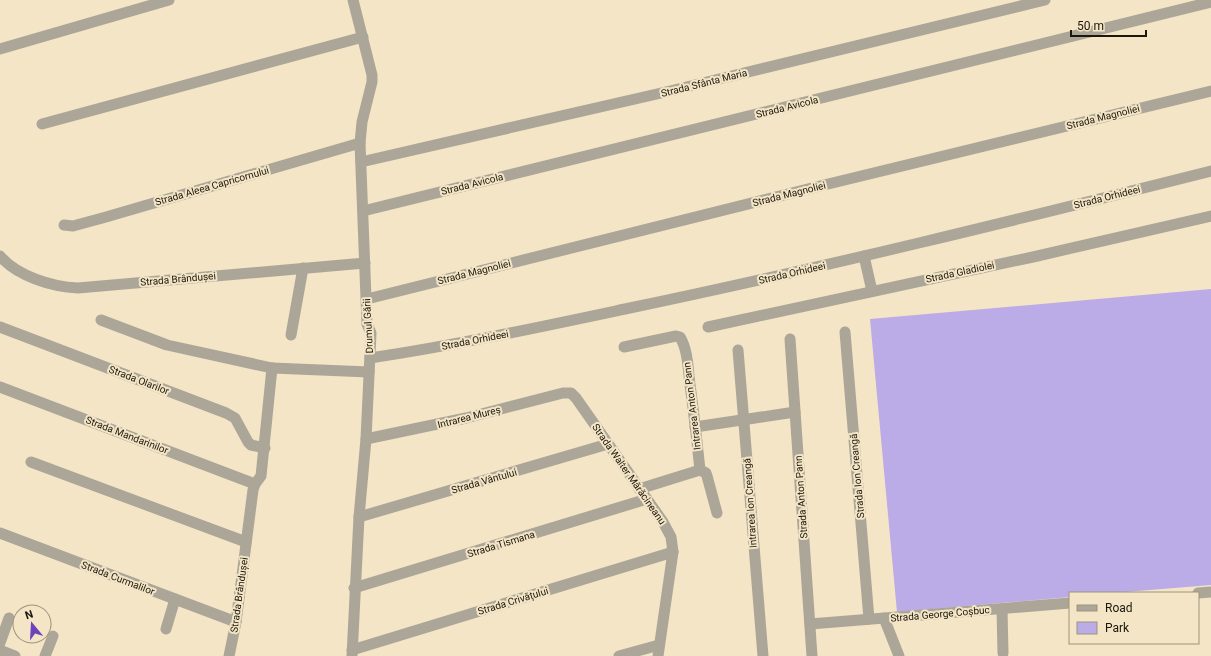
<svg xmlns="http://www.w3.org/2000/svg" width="1211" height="656" viewBox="0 0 1211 656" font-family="Roboto,sans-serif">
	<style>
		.green { fill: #bbabe7 }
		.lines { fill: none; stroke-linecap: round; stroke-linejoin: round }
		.minor { stroke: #aca699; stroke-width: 11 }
		.labels { text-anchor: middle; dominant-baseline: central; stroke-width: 4; stroke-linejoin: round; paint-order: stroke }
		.street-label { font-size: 10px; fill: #1c170c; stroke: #f3e5c6 }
	</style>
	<rect width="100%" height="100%" fill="#f3e5c6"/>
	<!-- green -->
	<polygon class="green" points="1211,289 1211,585 1113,593 1070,593 1070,597 897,612 870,319"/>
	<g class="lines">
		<!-- minor -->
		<g class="minor">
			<polyline points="0,49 169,0"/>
			<polyline points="42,124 363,37"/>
			<polyline points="361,162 670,91 1045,0"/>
			<polyline points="363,211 1211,2"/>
			<polyline points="64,225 73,226 106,217 360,143"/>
			<path d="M0 256C17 276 52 287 78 288L365 263"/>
			<polyline points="864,256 872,291"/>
			<polyline points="367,299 820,186 1211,91"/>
			<polyline points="101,320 167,345 272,368 369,372"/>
			<polyline points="0,327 226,413 235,418 248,442 251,445 265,448"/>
			<polyline points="708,327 1033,257 1211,216"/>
			<polyline points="845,332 869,619"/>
			<polyline points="291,335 303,268"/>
			<polyline points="790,339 812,656"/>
			<path d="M624 347 676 336 680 337C688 350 688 369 690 385 694 413 697 442 700 470L639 489"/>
			<polyline points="738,350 763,656"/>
			<path d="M370 358C456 345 540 327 625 309 822 268 1016 220 1211 171"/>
			<polyline points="0,387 255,484"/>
			<polyline points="695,427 795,412"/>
			<polyline points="366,439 466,418 563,393 571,393 576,398 663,522 671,537 673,552 658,656"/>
			<polyline points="31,462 246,542"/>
			<polyline points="700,470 706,473 707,476 717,513"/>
			<polyline points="359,517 608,444"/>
			<polyline points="0,533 236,622"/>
			<polyline points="354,588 647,499"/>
			<polyline points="1198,593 1211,592"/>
			<polyline points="1002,609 1003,653"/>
			<polyline points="884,618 899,656"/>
			<polyline points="810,624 1070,603"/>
			<polyline points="166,629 175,599"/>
			<polyline points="0,643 9,618"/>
			<polyline points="0,650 15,656"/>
			<polyline points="352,650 673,552"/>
			<polyline points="45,656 53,636"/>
			<polyline points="229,656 236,622 253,490 255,484 261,476 272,368"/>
			<polyline points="352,656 359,517 366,439 371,333 367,324 360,143 362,122 372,82 372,75 353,0"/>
			<polyline points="619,656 659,645"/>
		</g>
	</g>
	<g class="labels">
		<!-- street labels -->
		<g class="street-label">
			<text transform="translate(704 83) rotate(-14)">Strada Sfânta Maria</text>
			<text transform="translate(787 107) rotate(-14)">Strada Avicola</text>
			<text transform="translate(1103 117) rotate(-14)">Strada Magnoliei</text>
			<text transform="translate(472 184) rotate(-14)">Strada Avicola</text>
			<text transform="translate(212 186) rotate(-16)">Strada Aleea Capricornului</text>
			<text transform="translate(789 194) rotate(-14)">Strada Magnoliei</text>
			<text transform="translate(1107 197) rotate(-14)">Strada Orhideei</text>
			<text transform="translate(474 272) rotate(-14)">Strada Magnoliei</text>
			<text transform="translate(960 272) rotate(-12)">Strada Gladiolei</text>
			<text transform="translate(792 273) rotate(-13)">Strada Orhideei</text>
			<text transform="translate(178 279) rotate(-5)">Strada Brândușei</text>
			<text transform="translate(368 326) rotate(-93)">Drumul Gării</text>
			<text transform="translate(475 340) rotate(-11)">Strada Orhideei</text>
			<text transform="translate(139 380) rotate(21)">Strada Olarilor</text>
			<text transform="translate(692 406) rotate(-97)">Intrarea Anton Pann</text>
			<text transform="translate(469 417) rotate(-14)">Intrarea Mureș</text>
			<text transform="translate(127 435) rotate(21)">Strada Mandarinilor</text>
			<text transform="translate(629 474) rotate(55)">Strada Walter Mărăcineanu</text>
			<text transform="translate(857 476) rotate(-95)">Strada Ion Creangă</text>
			<text transform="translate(484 481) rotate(-16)">Strada Vântului</text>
			<text transform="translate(801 497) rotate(-94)">Strada Anton Pann</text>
			<text transform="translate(750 503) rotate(-94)">Intrarea Ion Creangă</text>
			<text transform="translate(501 544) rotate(-17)">Strada Tismana</text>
			<text transform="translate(118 578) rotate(21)">Strada Curmalilor</text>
			<text transform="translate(239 595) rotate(-82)">Strada Brândușei</text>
			<text transform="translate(513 601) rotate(-17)">Strada Crivățului</text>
			<text transform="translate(940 614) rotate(-5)">Strada George Coșbuc</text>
		</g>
	</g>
	<!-- legend -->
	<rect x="1069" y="592" width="130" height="52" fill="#f3e5c6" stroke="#9d937c"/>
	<rect x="1077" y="605" width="20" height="6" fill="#aca699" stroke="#9d937c"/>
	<text x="1105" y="612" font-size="12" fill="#1c170c">Road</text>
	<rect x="1077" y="622" width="20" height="12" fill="#bbabe7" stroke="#9d937c"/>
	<text x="1105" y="632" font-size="12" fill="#1c170c">Park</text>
	<!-- north arrow -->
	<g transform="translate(32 624) rotate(342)"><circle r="19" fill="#f3e5c6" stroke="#9d937c"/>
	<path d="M0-3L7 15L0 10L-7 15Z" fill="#6e42ba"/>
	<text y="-6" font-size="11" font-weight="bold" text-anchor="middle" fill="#1c170c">N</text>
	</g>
	<!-- scale -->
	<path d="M1071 30v6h75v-6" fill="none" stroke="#1c170c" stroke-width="2"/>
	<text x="1077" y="30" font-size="12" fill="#1c170c" stroke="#f3e5c6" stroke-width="3" paint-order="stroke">50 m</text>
</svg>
